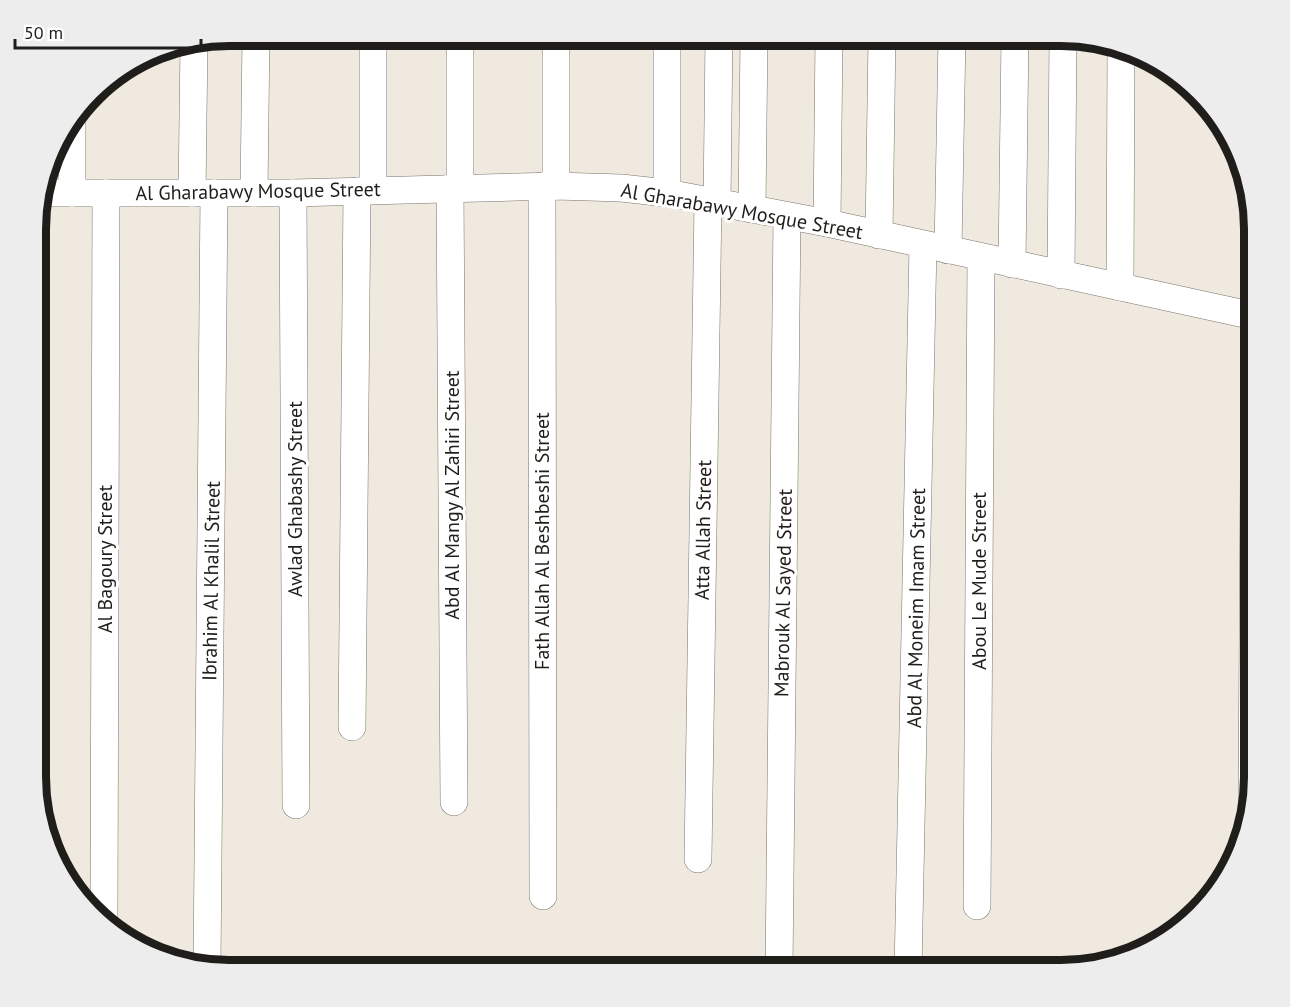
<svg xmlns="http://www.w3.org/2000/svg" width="1290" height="1007" viewBox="0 0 1290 1007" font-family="'PT Sans',sans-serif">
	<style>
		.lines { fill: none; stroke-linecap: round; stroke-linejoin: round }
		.minor-casing { stroke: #7a746b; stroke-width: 28 }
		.minor { stroke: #fff; stroke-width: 27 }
		.labels { text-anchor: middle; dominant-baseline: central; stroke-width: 6; stroke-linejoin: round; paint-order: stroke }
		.street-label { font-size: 20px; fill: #201e1a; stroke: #fff }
		.rim { fill: none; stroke: #201e1a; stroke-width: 8 }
	</style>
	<rect width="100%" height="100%" fill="#f0e9df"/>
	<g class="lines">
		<!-- minor casing -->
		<g class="minor-casing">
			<g id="minor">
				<polyline points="460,36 460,188"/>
				<polyline points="542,186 543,896"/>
				<polyline points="556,186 556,36"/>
				<polyline points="450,188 454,802"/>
				<polyline points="373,190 373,36"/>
				<polyline points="41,193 293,193 556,186 621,188 667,193 827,223 1254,316"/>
				<polyline points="72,193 72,121"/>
				<polyline points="192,193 194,42"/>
				<polyline points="254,193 256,36"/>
				<polyline points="293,193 296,805"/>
				<polyline points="667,193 667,36"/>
				<polyline points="717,203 719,36"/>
				<polyline points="752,209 754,36"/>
				<polyline points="827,223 829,36"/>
				<polyline points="879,235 882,36"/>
				<polyline points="948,250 952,36"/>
				<polyline points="1012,264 1015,36"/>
				<polyline points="1061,275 1063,36"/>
				<polyline points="1120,287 1121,48"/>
				<polyline points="352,727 357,191"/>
				<polyline points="1252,799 1254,475"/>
				<polyline points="698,859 708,201"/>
				<polyline points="977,906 981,257"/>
				<polyline points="104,924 106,193"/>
				<polyline points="207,968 214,193"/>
				<polyline points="779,971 787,216"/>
				<polyline points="908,971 923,245"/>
			</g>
		</g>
		<!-- minor -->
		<use href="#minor" class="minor"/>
	</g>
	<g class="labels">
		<!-- street labels -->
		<g class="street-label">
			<text transform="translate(258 191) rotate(-1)">Al Gharabawy Mosque Street</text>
			<text transform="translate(742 211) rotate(10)">Al Gharabawy Mosque Street</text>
			<text transform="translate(452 495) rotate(-90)">Abd Al Mangy Al Zahiri Street</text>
			<text transform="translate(295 499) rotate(-90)">Awlad Ghabashy Street</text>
			<text transform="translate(703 530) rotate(-89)">Atta Allah Street</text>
			<text transform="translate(542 541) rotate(-90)">Fath Allah Al Beshbeshi Street</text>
			<text transform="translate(105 559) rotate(-90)">Al Bagoury Street</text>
			<text transform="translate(211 581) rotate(-89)">Ibrahim Al Khalil Street</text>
			<text transform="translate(979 581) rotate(-90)">Abou Le Mude Street</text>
			<text transform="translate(783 593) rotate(-89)">Mabrouk Al Sayed Street</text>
			<text transform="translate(916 608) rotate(-89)">Abd Al Moneim Imam Street</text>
		</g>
	</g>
	<!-- crop -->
	<path d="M0 0H1290V1007H0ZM229 46H1061A183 183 0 0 1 1244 229V777A183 183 0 0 1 1061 960H229A183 183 0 0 1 46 777V229A183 183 0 0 1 229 46Z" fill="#ededed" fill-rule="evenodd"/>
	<path class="rim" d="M229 46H1061A183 183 0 0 1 1244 229V777A183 183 0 0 1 1061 960H229A183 183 0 0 1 46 777V229A183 183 0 0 1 229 46Z"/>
	<!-- scale -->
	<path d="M15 39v9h186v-9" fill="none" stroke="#201e1a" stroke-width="3"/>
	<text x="24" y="39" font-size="18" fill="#201e1a" stroke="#ffffff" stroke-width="4.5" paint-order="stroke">50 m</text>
</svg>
